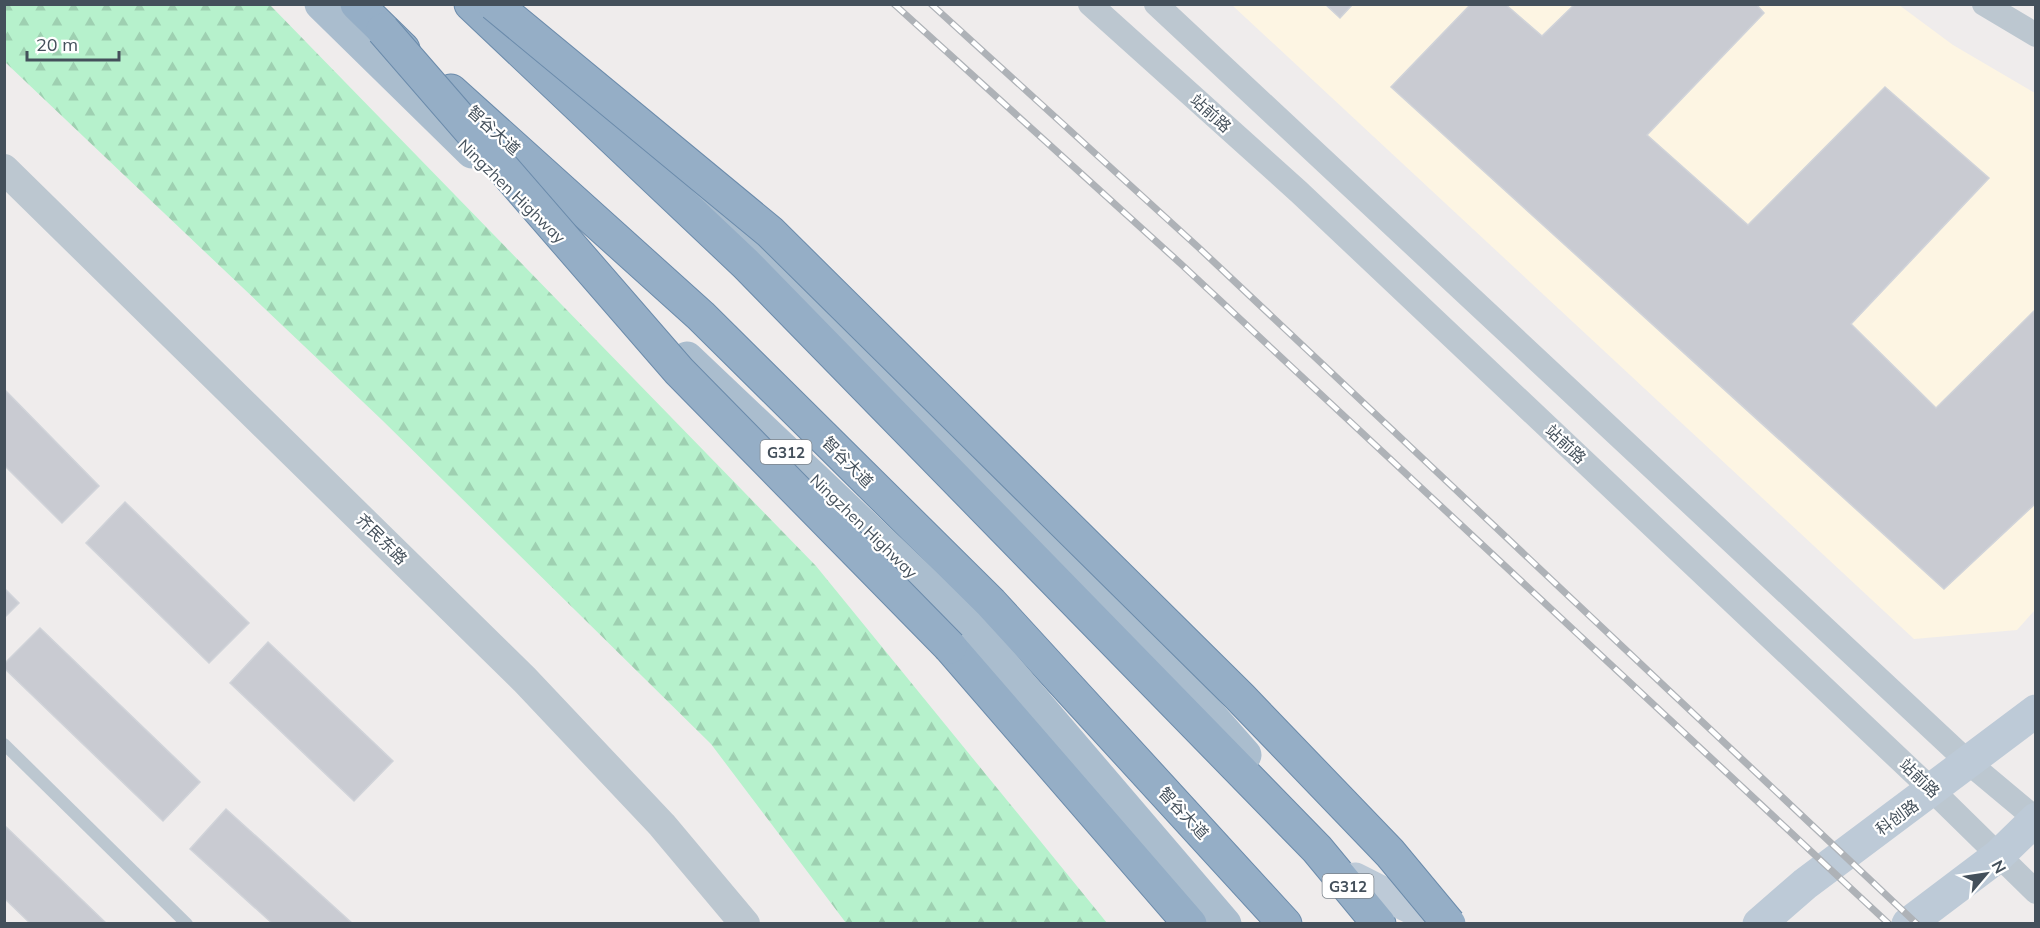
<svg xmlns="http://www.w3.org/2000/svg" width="2040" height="928" viewBox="0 0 2040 928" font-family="Mulish,'Noto Sans SC',sans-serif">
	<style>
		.commercial { fill: #fdf5e3 }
		.forest { fill: url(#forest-firs) }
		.building { fill: #c9cbd2; stroke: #d0d3d9; stroke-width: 1.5 }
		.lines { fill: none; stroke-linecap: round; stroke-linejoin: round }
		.trunk-casing { stroke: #6b8bab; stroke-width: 35 }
		.service { stroke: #bcc7d0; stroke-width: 12 }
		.minor { stroke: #bcc7d0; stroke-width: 24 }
		.tertiary { stroke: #bcc7d0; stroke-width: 30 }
		.secondary { stroke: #bdcad7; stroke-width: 33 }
		.primary { stroke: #aabdce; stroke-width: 33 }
		.trunk { stroke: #95aec6; stroke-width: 33 }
		.rail-casing { stroke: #aeb2b7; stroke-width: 7 }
		.rail { stroke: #fff; stroke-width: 4.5; stroke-dasharray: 14; stroke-linecap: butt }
		.trunk-bridge-casing { stroke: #6b8bab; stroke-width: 35; stroke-linecap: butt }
		.trunk-bridge { stroke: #95aec6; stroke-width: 33 }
		.labels { text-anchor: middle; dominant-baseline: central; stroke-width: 4.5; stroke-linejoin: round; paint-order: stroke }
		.shield { fill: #fff; stroke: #7c848c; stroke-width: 1.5 }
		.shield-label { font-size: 15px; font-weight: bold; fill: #44505b }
		.street-label { font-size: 16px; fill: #44505b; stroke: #fff }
	</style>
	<defs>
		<pattern id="forest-firs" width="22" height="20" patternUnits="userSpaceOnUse" patternTransform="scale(1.5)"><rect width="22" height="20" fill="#b6f1cc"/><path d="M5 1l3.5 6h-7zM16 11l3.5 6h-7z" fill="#9ed0b1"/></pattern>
	</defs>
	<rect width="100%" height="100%" fill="#efecec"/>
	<!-- commercial -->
	<polygon class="commercial" points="1232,5 1899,5 1953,45 2035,93 2035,610 2017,630 1914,639"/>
	<!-- forest -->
	<polygon class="forest" points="4,5 270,5 816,566 1107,923 846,923 711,744 382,420 5,62"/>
	<!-- building -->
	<g class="building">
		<polygon points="1325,4 1353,4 1340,18"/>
		<polygon points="1471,4 1505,4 1542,36 1575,4 1756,4 1764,13 1647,135 1748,225 1885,87 1989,178 1851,324 1936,408 2036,309 2036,503 1944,589 1391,87"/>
		<polygon points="4,389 99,486 62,523 4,465"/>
		<polygon points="125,502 249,623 209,663 86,543"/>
		<polygon points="4,588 19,603 4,618"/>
		<polygon points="40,628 200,782 163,821 4,668 4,664"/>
		<polygon points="268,642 393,761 354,801 230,683"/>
		<polygon points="226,809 353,924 273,924 190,849"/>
		<polygon points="4,825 107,924 31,924 4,898"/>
	</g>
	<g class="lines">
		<!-- trunk casing -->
		<g class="trunk-casing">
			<g id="trunk">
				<polyline points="357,4 403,49"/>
				<polyline points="471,4 746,264 1317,849 1379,924"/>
				<polyline points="451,91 701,316 991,603 1285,924"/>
				<polyline points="950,647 1190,924"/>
			</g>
		</g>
		<!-- service -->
		<polyline class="service" points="4,744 187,924"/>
		<!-- minor -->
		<g class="minor">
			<polyline points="1090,4 1299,192 1933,791 2036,892"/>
			<polyline points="1156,4 1969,763 2036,819"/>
			<polyline points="1984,4 2036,35"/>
		</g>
		<!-- tertiary -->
		<polyline class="tertiary" points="4,169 525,680 662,825 745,924"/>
		<!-- secondary -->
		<g class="secondary">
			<polyline points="1355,879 1434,919 1448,924"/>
			<polyline points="1759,924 1805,884 2036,711"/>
			<polyline points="1908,924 1998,856 2036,819"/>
		</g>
		<!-- primary -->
		<g class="primary">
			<polyline points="321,4 472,152"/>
			<polyline points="690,182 1071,557 1245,755"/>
			<polyline points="687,358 971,627 1225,924"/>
		</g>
		<!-- trunk -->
		<use href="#trunk" class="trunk"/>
		<!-- rail casing -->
		<g class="rail-casing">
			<g id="rail">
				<polyline points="894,4 1181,264 1889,924"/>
				<polyline points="931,4 1198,247 1917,924"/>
			</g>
		</g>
		<!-- rail -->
		<use href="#rail" class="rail"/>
		<!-- trunk-bridge casing -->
		<g class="trunk-bridge-casing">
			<g id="trunk-bridge">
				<polyline points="494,4 770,232 1240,697 1390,853 1449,924"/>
				<polyline points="383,30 679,371 950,647"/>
			</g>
		</g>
		<!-- trunk-bridge -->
		<use href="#trunk-bridge" class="trunk-bridge"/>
	</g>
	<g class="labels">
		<!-- shield labels -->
		<g class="shield">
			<rect x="760.5" y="440" width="51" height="24" rx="4.5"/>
			<rect x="1322.5" y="874" width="51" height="24" rx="4.5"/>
		</g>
		<g class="shield-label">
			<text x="786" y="452">G312</text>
			<text x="1348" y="886">G312</text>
		</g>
		<!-- street labels -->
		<g class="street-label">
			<text transform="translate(1211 113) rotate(42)">站前路</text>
			<text transform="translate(494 130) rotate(42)">智谷大道</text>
			<text transform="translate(512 191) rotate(44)">Ningzhen Highway</text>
			<text transform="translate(1566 444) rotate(43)">站前路</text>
			<text transform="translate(848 462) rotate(45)">智谷大道</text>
			<text transform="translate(864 526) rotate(44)">Ningzhen Highway</text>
			<text transform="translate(382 539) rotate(45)">齐民东路</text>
			<text transform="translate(1920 778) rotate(44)">站前路</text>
			<text transform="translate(1184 813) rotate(47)">智谷大道</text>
			<text transform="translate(1897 817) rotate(-36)">科创路</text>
		</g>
	</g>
	<!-- border -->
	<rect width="2040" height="928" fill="none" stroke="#44505b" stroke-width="12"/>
	<!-- north arrow -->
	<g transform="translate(1986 874) rotate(61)" stroke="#ffffff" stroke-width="4.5" paint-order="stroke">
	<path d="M0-4.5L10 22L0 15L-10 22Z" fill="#44505b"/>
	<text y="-9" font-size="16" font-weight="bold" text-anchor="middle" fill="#44505b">N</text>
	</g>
	<!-- scale -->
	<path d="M27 51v9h92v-9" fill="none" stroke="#44505b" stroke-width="3"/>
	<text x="36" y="51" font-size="18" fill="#44505b" stroke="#ffffff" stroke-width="4.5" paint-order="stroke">20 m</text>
</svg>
